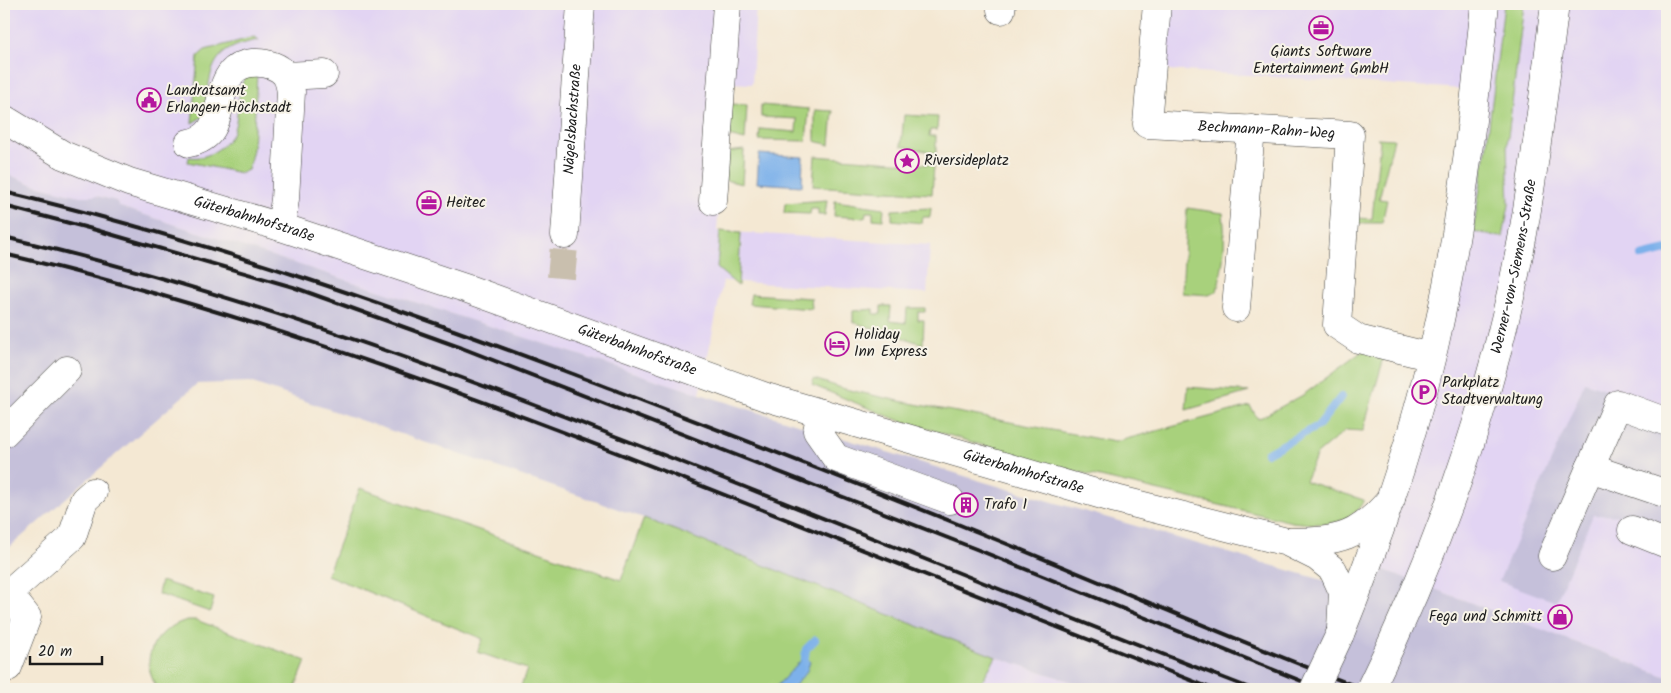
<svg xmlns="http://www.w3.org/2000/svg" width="1671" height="693" viewBox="0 0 1671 693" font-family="Kalam,sans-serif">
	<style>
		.built { fill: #e2d4f3 }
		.industrial { fill: #c5c0da }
		.green { fill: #a8d17c; stroke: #62764c }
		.water { fill: #7db1ea; stroke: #4c6683 }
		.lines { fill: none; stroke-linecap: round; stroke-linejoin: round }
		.stream { stroke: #7db1ea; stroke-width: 8 }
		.minor-tunnel { stroke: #c9bfae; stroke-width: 28; stroke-dasharray: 28 14; stroke-linecap: butt }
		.minor-casing { stroke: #3c3b37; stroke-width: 29 }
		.major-casing { stroke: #3c3b37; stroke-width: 29 }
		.minor { stroke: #fff; stroke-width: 28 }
		.major { stroke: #fff; stroke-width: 28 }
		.rail { stroke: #1c1c1c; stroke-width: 4 }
		.major-bridge-casing { stroke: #3c3b37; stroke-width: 29; stroke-linecap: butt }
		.major-bridge { stroke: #fff; stroke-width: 28 }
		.labels { text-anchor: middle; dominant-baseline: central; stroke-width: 4; stroke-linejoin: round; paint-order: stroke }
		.poi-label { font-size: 15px; fill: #1c1c1c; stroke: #f7f3e8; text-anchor: start }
		.street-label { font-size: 15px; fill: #1c1c1c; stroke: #f7f3e8 }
	</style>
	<rect width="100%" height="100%" fill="#f7f3e8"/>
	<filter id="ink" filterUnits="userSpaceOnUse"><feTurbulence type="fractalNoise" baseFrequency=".02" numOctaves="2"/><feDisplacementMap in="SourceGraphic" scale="10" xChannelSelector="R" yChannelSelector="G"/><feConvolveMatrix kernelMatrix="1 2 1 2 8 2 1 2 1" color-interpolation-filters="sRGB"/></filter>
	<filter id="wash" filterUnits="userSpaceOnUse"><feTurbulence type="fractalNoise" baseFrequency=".0096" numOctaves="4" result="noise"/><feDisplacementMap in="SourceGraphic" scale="20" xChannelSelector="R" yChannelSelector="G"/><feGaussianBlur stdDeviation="1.12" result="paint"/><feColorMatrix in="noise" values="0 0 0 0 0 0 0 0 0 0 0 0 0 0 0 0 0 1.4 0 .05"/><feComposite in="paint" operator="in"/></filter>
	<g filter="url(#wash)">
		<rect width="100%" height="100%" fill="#f4e8d3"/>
		<!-- built -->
		<g class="built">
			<polygon points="4,4 756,4 752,84 728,83 717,231 930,245 927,293 723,281 700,394 120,207 116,201 97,196 79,196 32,184 4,173"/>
			<polygon points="1158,4 1667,4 1667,677 1374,566 1479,90 1152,69"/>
			<polygon points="996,657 1094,689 977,689"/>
		</g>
		<!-- industrial -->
		<g class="industrial">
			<polygon points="4,173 32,184 79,196 97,196 116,201 120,207 700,394 984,482 1364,592 1374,566 1667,677 1667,689 1094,689 996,657 644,518 250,382 197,384 4,552"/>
			<polygon points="1585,382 1667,412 1667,529 1637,516 1593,515 1556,602 1499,581"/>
		</g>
		<!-- green -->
		<g class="green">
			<polygon points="1504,4 1524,4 1507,145 1509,205 1503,237 1473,232 1486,151"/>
			<path d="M254 37 259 40C206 49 212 71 204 116L192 123 198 56 205 50Z"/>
			<path d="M257 73 253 149 248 170 241 173 188 162 189 157C198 158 204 157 212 153 246 134 232 110 243 81L245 77Z"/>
			<polygon points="730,104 747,105 745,140 728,136"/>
			<polygon points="761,105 809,109 806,141 759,140 760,129 796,132 797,119 761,117"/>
			<polygon points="815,110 833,111 830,145 815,141"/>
			<polygon points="904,115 938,117 937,130 930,130 929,136 936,136 936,153 901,146"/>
			<polygon points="1377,138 1394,139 1379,199 1387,200 1382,223 1356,223 1356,218 1372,219 1380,141"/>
			<polygon points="744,150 742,184 725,180 727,152"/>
			<polygon points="815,156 934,165 932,194 813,186"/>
			<polygon points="827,200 825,215 818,215 818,209 811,209 810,214 784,213 785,203"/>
			<polygon points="835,201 884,208 883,220 873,219 873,212 866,212 865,218 834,216"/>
			<polygon points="931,208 930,217 923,217 922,223 892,220 892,210"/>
			<path d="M1187 208 1223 213C1226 241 1224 264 1217 291L1209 295 1182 293Z"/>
			<polygon points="720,231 741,233 738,286 717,268"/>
			<polygon points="751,294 811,298 812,309 749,304"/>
			<polygon points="881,306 891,306 890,321 906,323 907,308 925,308 925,312 918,312 918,320 924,320 923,344 853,322 853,311 874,309 874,314 881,314"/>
			<path d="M1364 350 1385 354 1363 431 1346 430 1317 454 1305 481 1364 500C1350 528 1319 525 1292 522L1045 464 895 419 812 385 814 379 845 389 899 401 1115 442 1250 406 1258 419 1303 395Z"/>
			<polygon points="1188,387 1249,392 1186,410"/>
			<polygon points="360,488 621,580 644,518 996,657 977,689 520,689 527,669 477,652 483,639 327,575"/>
			<polygon points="161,581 214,598 210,612 158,594"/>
			<path d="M188 620H196L306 661 295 689H157C155 684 151 677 150 671 144 646 166 625 188 620Z"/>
		</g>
		<!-- water -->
		<g class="water">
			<polygon points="759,154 803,157 802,186 757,183"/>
			<polygon points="805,656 810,662 807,671 792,689 774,689"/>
		</g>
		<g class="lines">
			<!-- stream -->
			<g class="stream">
				<polyline points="1642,256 1667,250"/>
				<polyline points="1267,453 1318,426 1341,397"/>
				<polyline points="804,664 806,649 815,640"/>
			</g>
		</g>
	</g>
	<g filter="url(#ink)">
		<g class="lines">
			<!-- minor-tunnel -->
			<polyline class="minor-tunnel" points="561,278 565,235"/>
			<!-- minor casing -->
			<g class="minor-casing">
				<g id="minor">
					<path id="s1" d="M1157 4 1147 124 1350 135 1337 325 1358 339 1424 355"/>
					<polyline points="1001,10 1002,4"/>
					<polyline points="287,76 324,74"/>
					<path id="s2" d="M4 119 63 155 129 182 281 227 468 289 766 397 1116 499 1287 542 1317 557 1333 570 1343 592 1341 628"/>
					<path d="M189 143C226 136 214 98 230 75 241 58 273 60 285 74 289 79 290 86 291 92L285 199 281 227"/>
					<polyline points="713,201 727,4"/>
					<path id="s3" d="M565 235 581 4"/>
					<polyline points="1236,308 1251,129"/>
					<polyline points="821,413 817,431 836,458 950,500"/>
					<polyline points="4,433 67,370"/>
					<polyline points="1590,468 1618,404 1667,422"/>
					<polyline points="1632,530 1667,544"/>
					<path d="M1291 542C1340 541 1358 538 1391 499"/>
					<polyline points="1552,556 1590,468 1667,494"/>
					<polyline points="4,597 72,537 84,500 93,492"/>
					<polyline points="4,669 8,667 27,617 8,593"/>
				</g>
			</g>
			<!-- major casing -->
			<g class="major-casing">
				<g id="major">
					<path d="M1340 634C1378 541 1411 446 1434 347 1460 234 1473 119 1485 4"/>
					<path id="s4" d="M1370 689C1440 547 1493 396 1522 239 1536 161 1545 82 1555 4"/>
				</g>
			</g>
			<!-- minor -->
			<use href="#minor" class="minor"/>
			<!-- major -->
			<use href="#major" class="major"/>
			<!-- rail -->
			<g class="rail">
				<path d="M4 192C207 240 404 310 599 384 721 431 844 478 965 527 1098 580 1229 638 1363 689"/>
				<polyline points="4,206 96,230 293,287 462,348 976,549 1321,689"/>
				<path d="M4 237C210 285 409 356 607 433 823 516 1036 606 1252 689"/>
				<path d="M4 254C259 314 507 408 750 505 905 567 1059 628 1213 689"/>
			</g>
			<!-- major-bridge casing -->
			<g class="major-bridge-casing">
				<polyline id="major-bridge" points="1314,689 1340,634"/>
			</g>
			<!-- major-bridge -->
			<use href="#major-bridge" class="major-bridge"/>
		</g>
	</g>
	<!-- icons -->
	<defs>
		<g id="office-ring" transform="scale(1.25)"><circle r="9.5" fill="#f7f3e8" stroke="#b5179e" stroke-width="1.5"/><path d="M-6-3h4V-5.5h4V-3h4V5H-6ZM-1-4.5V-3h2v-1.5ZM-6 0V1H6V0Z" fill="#b5179e"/></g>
		<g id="civic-ring" transform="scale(1.25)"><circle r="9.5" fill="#f7f3e8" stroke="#b5179e" stroke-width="1.5"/><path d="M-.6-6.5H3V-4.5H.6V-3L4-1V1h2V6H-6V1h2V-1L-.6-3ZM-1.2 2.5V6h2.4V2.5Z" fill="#b5179e"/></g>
		<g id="sight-ring" transform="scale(1.25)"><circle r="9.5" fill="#f7f3e8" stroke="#b5179e" stroke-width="1.5"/><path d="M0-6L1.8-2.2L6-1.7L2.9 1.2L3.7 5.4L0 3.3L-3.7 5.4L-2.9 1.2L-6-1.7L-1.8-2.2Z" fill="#b5179e"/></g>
		<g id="hotel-ring" transform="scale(1.25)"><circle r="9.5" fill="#f7f3e8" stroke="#b5179e" stroke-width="1.5"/><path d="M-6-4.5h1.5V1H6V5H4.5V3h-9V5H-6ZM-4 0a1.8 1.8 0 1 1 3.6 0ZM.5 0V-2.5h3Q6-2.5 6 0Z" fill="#b5179e"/></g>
		<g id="parking-ring" transform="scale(1.25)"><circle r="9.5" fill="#f7f3e8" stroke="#b5179e" stroke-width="1.5"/><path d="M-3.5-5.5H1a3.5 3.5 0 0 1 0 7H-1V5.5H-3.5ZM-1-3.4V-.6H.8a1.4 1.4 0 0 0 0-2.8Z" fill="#b5179e"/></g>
		<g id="building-ring" transform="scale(1.25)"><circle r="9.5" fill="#f7f3e8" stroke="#b5179e" stroke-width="1.5"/><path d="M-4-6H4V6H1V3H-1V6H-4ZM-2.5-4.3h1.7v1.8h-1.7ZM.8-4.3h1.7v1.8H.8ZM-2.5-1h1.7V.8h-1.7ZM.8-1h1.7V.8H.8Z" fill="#b5179e"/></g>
		<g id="shop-ring" transform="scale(1.25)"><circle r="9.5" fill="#f7f3e8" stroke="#b5179e" stroke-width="1.5"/><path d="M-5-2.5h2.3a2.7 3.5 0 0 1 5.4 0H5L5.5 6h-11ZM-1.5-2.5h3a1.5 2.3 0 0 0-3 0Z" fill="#b5179e"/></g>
	</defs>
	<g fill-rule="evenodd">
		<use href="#office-ring" x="1321" y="28"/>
		<use href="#civic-ring" x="149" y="100"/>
		<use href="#sight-ring" x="907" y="161"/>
		<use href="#office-ring" x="429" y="203"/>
		<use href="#hotel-ring" x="837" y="344"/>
		<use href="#parking-ring" x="1424" y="392"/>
		<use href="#building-ring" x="966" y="505"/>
		<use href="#shop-ring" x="1560" y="617"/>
	</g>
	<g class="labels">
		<!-- poi labels -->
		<g class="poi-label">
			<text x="1321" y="52" text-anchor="middle">Giants Software<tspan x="1321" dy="17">Entertainment GmbH</tspan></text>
			<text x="166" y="91">Landratsamt<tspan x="166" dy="17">Erlangen-Höchstadt</tspan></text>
			<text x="924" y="161">Riversideplatz</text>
			<text x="446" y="203">Heitec</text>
			<text x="854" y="335">Holiday<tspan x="854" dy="17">Inn Express</tspan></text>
			<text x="1442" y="383">Parkplatz<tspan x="1442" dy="17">Stadtverwaltung</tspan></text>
			<text x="984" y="505">Trafo 1</text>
			<text x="1542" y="617" text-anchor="end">Fega und Schmitt</text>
		</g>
		<!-- street labels -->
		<g class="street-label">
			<text stroke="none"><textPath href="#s3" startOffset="116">Nägelsbachstraße</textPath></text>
			<text stroke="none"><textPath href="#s1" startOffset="240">Bechmann-Rahn-Weg</textPath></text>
			<text stroke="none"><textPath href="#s2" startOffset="271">Güterbahnhofstraße</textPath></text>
			<text stroke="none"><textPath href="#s4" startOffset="448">Werner-von-Siemens-Straße</textPath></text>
			<text stroke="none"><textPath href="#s2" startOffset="676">Güterbahnhofstraße</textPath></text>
			<text stroke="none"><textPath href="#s2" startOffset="1081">Güterbahnhofstraße</textPath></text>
		</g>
	</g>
	<!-- margin -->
	<rect width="1671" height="693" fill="none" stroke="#f7f3e8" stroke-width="20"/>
	<!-- scale -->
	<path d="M30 656v8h72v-8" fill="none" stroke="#1c1c1c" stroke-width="2.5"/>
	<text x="38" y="656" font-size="15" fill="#1c1c1c" stroke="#f7f3e8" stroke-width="4" paint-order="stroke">20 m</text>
</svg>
